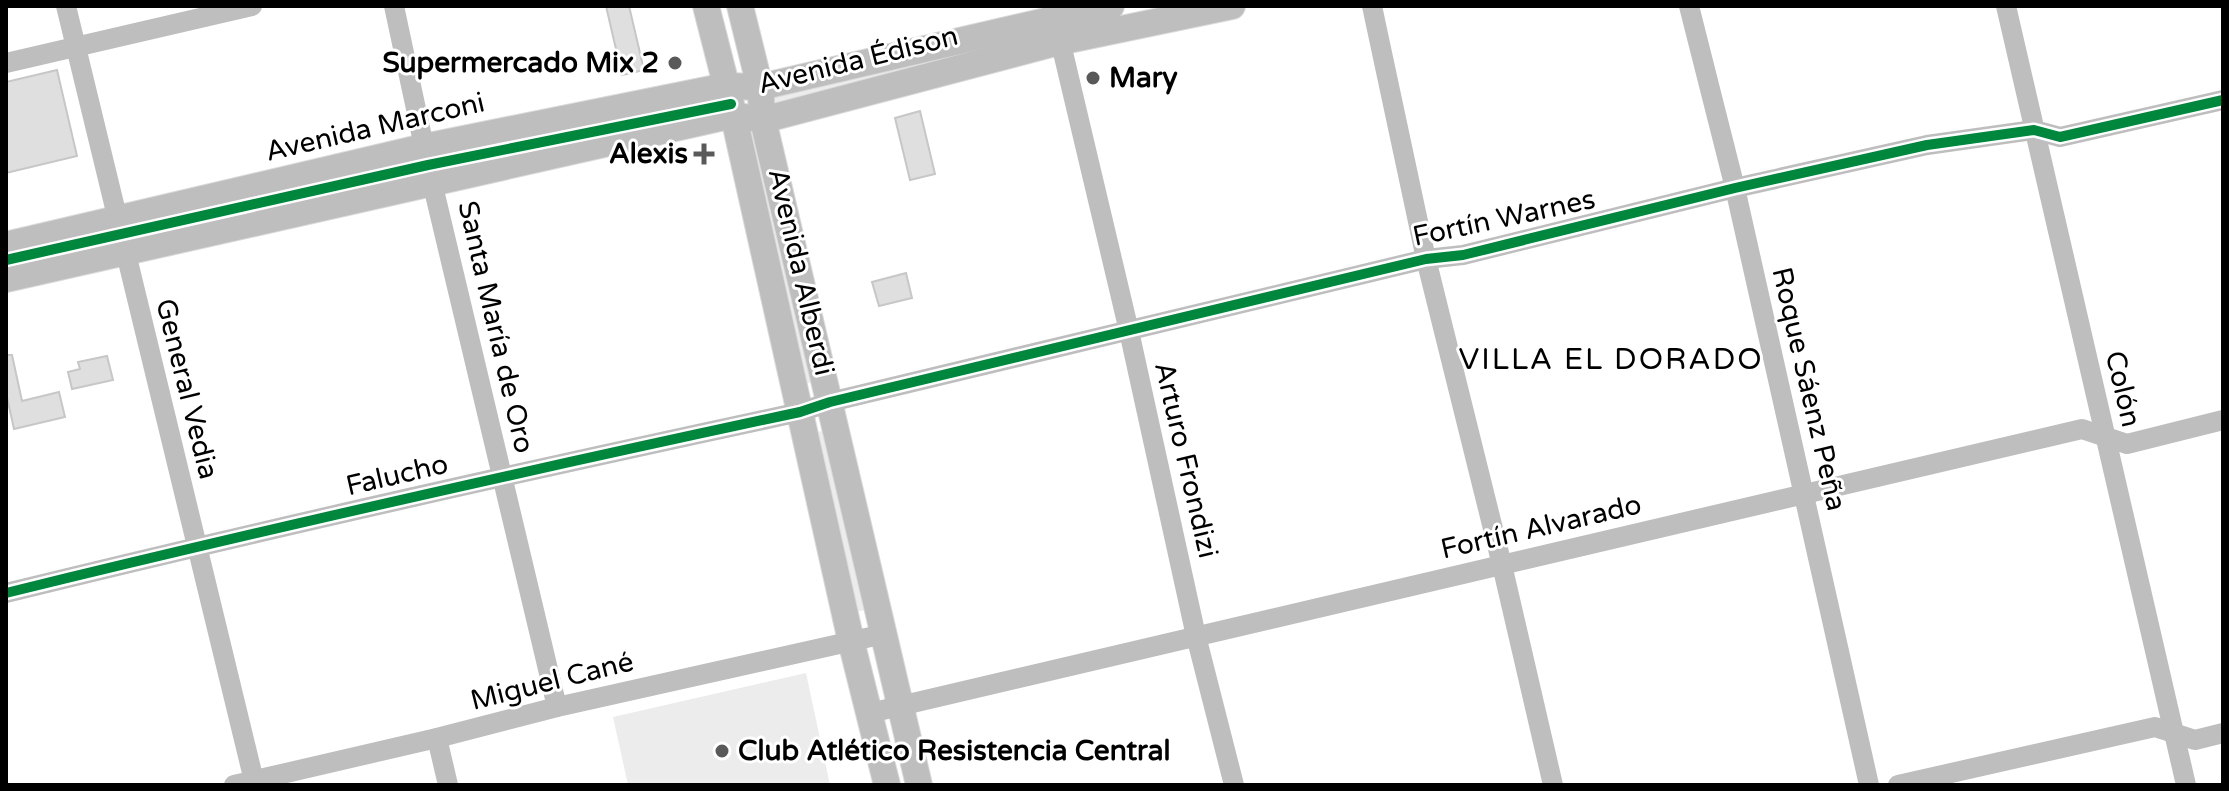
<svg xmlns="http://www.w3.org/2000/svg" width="2229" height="791" viewBox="0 0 2229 791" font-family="'Varela Round',sans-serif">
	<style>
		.green { fill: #ececec }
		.building { fill: #dfdfdf; stroke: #c7c7c7; stroke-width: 2 }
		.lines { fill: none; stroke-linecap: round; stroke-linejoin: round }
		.major-casing { stroke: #dbdbdb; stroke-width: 28 }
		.minor { stroke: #bebebe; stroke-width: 20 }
		.major { stroke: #bebebe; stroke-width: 26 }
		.cycleway-casing { stroke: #fff; stroke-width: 15 }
		.cycleway { stroke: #00873e; stroke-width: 10 }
		.poi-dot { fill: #595959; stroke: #fff; stroke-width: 3 }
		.labels { text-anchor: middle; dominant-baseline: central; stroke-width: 6; stroke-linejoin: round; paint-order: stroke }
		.street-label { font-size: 28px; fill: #000; stroke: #fff }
		.poi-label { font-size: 28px; font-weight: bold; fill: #000; stroke: #fff; text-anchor: end }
		.neighbourhood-label { font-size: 30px; letter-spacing: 2px; fill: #000; stroke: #fff }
	</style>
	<rect width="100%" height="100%" fill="#fff"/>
	<!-- green -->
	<g class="green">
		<polygon points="1027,32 1029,39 777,104 774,97"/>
		<polygon points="712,99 714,110 445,166 443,154"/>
		<polygon points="757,136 816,381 804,384 746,138"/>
		<polygon points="400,164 403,179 140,236 137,222"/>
		<polygon points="98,232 102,246 6,269 6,254"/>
		<polygon points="826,430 865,610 853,612 814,433"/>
		<polygon points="806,673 830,785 628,785 613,717"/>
	</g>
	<!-- building -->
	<g class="building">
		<polygon points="606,6 629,6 644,70 622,75"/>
		<polygon points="57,70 77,156 6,173 6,82"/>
		<polygon points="920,111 935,174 910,180 895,118"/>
		<polygon points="906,273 912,298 879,306 872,282"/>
		<polygon points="6,355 12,355 22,401 59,392 65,417 14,429 6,393"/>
		<polygon points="107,356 113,380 72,389 68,372 80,369 78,362"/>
	</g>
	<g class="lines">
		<!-- major casing -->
		<g class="major-casing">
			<g id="major">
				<polyline points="706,6 731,104 851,641 887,785"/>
				<polyline points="740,6 760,87 763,120 919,785"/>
				<polyline points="6,245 424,147 726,86 760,87 1111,6"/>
				<polyline points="6,279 733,115 763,120 1059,42 1232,6"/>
			</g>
		</g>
		<!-- minor -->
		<g class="minor">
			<polyline points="66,6 255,785"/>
			<polyline points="394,6 428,165 557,707"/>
			<polyline points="1052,6 1129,331 1196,636 1234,785"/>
			<polyline points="1372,6 1426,259 1502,565 1553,785"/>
			<polyline points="1689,6 1735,188 1869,785"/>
			<polyline points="2006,6 2186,785"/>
			<polyline points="6,63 252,6"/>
			<path d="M6 593C270 528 534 469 800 412L830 402 1426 259 1463 255 1735 188 1927 145 2034 130 2060 137 2223 100"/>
			<polyline points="870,713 2082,429 2127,444 2223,420"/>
			<polyline points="437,738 448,785"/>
			<polyline points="234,785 437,738 557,707 884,634"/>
			<polyline points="1898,785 2155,727 2195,740 2223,733"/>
		</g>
		<!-- major -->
		<use href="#major" class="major"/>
		<!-- cycleway casing -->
		<g class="cycleway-casing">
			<g id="cycleway">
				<polyline points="6,260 428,165 731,104"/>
				<path d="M6 593C270 528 534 469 800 412L830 402 1426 259 1463 255 1735 188 1927 145 2034 130 2060 137 2223 100"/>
			</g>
		</g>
		<!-- cycleway -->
		<use href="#cycleway" class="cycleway"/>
	</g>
	<!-- markers -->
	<g class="poi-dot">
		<circle cx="675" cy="63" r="8"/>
		<circle cx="1093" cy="78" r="8"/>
		<path d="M700 142h8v8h8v8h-8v8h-8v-8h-8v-8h8z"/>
		<circle cx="722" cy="751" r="8"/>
	</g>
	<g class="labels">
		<!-- street labels -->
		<g class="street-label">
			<text transform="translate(858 60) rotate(-14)">Avenida Édison</text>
			<text transform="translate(375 127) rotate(-13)">Avenida Marconi</text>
			<text transform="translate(1504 218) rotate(-12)">Fortín Warnes</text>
			<text transform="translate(801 272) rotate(77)">Avenida Alberdi</text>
			<text transform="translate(496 327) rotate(77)">Santa María de Oro</text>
			<text transform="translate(187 389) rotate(76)">General Vedia</text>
			<text transform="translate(1809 389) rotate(77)">Roque Sáenz Peña</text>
			<text transform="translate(2123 389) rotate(77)">Colón</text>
			<text transform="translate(1186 460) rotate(77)">Arturo Frondizi</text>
			<text transform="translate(397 475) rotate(-13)">Falucho</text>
			<text transform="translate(1541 527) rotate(-13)">Fortín Alvarado</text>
			<text transform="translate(552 681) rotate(-14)">Miguel Cané</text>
		</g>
		<!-- poi labels -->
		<g class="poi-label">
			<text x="659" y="63">Supermercado Mix 2</text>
			<text x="1109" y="78" text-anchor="start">Mary</text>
			<text x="688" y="154">Alexis</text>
			<text x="738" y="751" text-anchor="start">Club Atlético Resistencia Central</text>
		</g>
		<!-- neighbourhood labels -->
		<g class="neighbourhood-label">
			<text x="1611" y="359">VILLA EL DORADO</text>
		</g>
	</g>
	<!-- border -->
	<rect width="2229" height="791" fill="none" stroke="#000000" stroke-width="16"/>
</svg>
